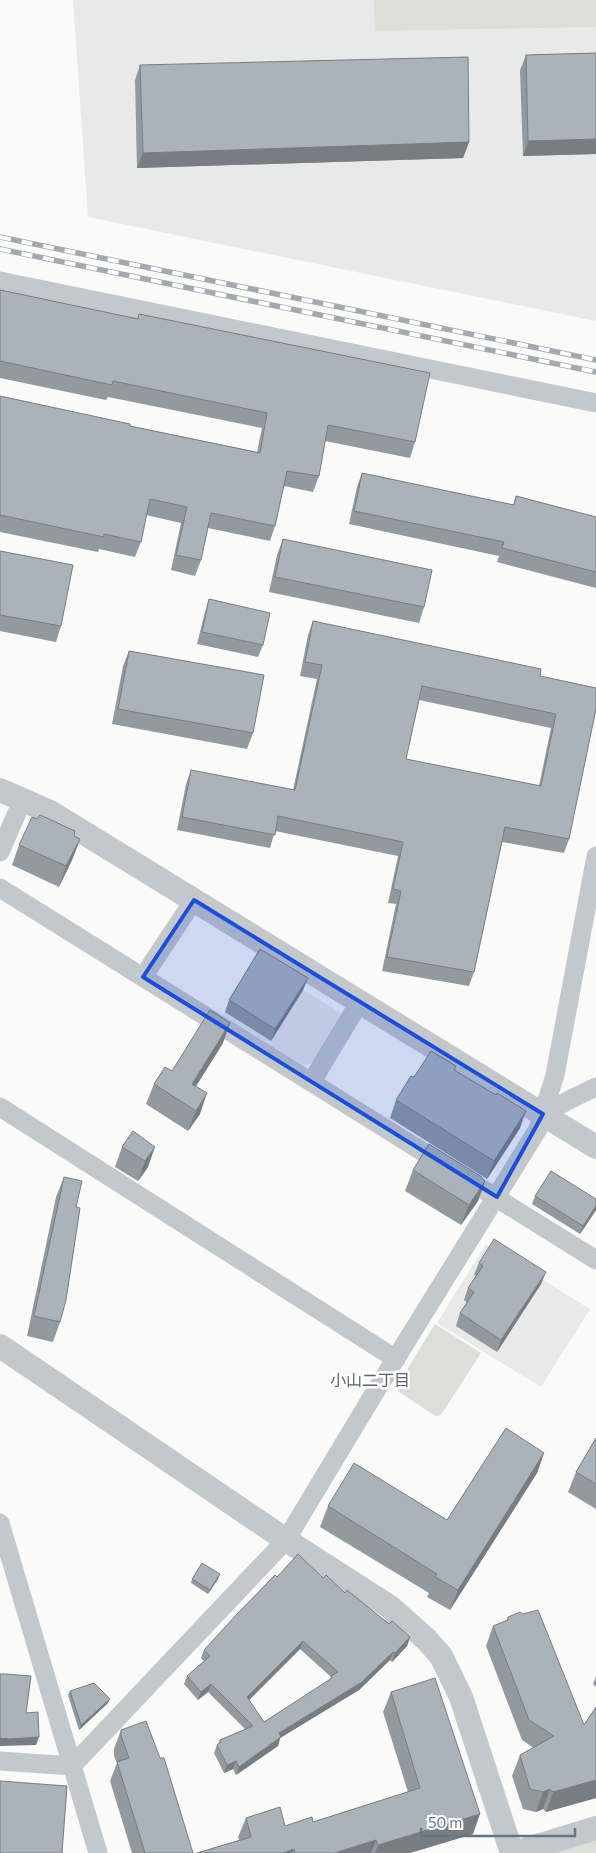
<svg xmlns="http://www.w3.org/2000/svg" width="596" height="1853" viewBox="0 0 596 1853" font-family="Commissioner,'Noto Sans JP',sans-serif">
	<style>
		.built { fill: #e8e9e9 }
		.green { fill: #dadfd7 }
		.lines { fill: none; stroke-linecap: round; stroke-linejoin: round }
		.minor { stroke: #c3c8cc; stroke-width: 19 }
		.tertiary { stroke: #c3c8cc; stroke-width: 24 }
		.rail-casing { stroke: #a2aab0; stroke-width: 5.5 }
		.rail { stroke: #fff; stroke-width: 4; stroke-dasharray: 11; stroke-linecap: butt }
		.wall { fill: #929a9f; fill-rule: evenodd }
		.shaded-wall { fill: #777d82 }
		.building { fill: #aab3b9; stroke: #777d82; fill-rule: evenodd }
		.marked { fill: #1d4ed8; fill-opacity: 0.2; stroke: #1d4ed8; stroke-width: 4; stroke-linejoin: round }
		.labels { text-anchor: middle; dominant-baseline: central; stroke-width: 5; stroke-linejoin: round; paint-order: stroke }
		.neighbourhood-label { font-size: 16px; fill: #57646e; stroke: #fff }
	</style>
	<rect width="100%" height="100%" fill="#fafaf8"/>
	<!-- built -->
	<g class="built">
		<polygon points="73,0 596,0 596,321 88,217"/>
		<polygon points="256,961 342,1014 312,1063 303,1066 222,1017"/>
		<polygon points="486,1244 590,1309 541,1387 437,1323"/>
	</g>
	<!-- green -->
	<g class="green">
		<polygon points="374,0 596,0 596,27 375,31"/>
		<polygon points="435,1324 481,1353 441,1415 435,1416 395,1389"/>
		<polygon points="596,1840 596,1853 554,1853"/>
	</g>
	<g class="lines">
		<!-- minor -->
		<g class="minor">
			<polyline points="0,281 596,403"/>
			<polyline points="0,852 23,799"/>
			<path d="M0 888C198 1013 398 1135 596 1260"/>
			<polyline points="143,977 194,900"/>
			<polyline points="312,1081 359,1003"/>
			<polyline points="0,1107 396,1359"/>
			<polyline points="543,1114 571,1099 596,1087"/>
			<polyline points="0,1523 98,1853"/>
			<polyline points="0,1761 72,1766"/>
			<polyline points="72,1766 286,1540 375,1392 538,1129 555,1075 596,856"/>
		</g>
		<!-- tertiary -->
		<g class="tertiary">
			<polyline points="0,790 50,812 596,1147"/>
			<polyline points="0,1346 286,1540 390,1607 426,1639 441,1656 461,1697 512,1853"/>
			<polyline points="515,1853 596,1828"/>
		</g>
		<!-- rail casing -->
		<g class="rail-casing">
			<g id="rail">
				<polyline points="0,237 596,360"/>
				<polyline points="0,249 596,372"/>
			</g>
		</g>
		<!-- rail -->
		<use href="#rail" class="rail"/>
	</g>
	<!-- wall -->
	<g class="wall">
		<polygon points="596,53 596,160 596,154 523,156 520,70 526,55"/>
		<polygon points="140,65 469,142 463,158 137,168 135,80"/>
		<polygon points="0,290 137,319 139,314 415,442 410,458 325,441 319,476 313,492 284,486 275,526 270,541 208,528 201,560 195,576 171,570 181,523 146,515 141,542 135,557 99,549 98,552 0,532 0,396 130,426 257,452 262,428 108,397 106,400 0,378"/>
		<polygon points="362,473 513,505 516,496 596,517 596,588 497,562 499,556 349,524 357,487"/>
		<polygon points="283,539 424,607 419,623 269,592 277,555"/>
		<polygon points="0,551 61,626 56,642 0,631"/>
		<polygon points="209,599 263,645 258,657 197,644 205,612"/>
		<path d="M313 621 540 676 596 688 569 839 564 853 502 842 474 972 469 986 382 971 396 904 388 903 398 856 275 831 270 848 177 830 186 784 191 770 293 790 317 679 300 676 308 635ZM419 700 551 728 539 786 406 759Z"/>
		<polygon points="129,651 253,733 247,749 112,724 123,666"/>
		<polygon points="74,836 80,839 72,860 59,887 12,865 19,845"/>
		<polygon points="303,990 271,1041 225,1012 229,1000"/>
		<polygon points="223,1043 196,1086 200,1114 188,1131 146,1104 154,1084 172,1071"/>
		<polygon points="456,1066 454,1071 520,1128 487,1179 390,1118 396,1100 414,1077"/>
		<polygon points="133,1131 148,1167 138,1181 115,1167 122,1147"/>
		<polygon points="413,1170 482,1179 485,1181 478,1201 461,1225 405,1191"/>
		<polygon points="64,1177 60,1322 53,1342 27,1336 56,1197"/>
		<polygon points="535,1196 596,1206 596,1210 580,1234 532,1204"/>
		<polygon points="479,1263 541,1284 497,1352 456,1326 460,1313 467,1303 464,1300 468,1288 476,1276 474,1275"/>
		<polygon points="596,1438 596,1509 568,1492 576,1472"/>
		<polygon points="544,1453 537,1473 450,1610 427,1597 429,1593 320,1527 328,1506 447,1520"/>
		<polygon points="220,1574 218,1579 208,1594 191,1583 192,1579"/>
		<path d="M277 1577 323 1578 410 1637 407 1646 392 1662 390 1660 359 1690 280 1738 278 1746 236 1775 233 1769 224 1773 214 1753 217 1745 218 1744 220 1740 245 1729 208 1692 198 1700 184 1684 187 1676 204 1661 201 1658 204 1650ZM300 1649 331 1677 330 1680 264 1722 249 1700Z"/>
		<polygon points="508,1617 584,1725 596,1707 596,1798 546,1812 543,1809 536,1812 523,1809 512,1776 520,1755 534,1748 522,1740 486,1646 493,1626 507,1620"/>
		<polygon points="596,1676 596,1687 593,1684"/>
		<polygon points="70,1691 108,1703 79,1730 68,1695"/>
		<polygon points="391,1692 473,1834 410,1853 197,1853 239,1840 238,1837 246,1818 285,1826 313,1822 408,1792 383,1712"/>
		<polygon points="121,1730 193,1853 132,1853 110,1781 117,1763 114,1756 114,1749"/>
	</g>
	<!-- shaded-wall -->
	<g class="shaded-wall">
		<polygon points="596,139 596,154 523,156 528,141"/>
		<polygon points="469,142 463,158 137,168 143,153"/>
		<polygon points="80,839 72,860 59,887 66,866"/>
		<polygon points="308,978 303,990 271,1041 275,1029"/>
		<polygon points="230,1023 223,1043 185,1104 192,1084"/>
		<polygon points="207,1093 200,1114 188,1131 196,1111"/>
		<polygon points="526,1111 520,1128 487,1179 494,1161"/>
		<polygon points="155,1147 148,1167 138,1181 145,1161"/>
		<polygon points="485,1181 478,1201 461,1225 469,1205"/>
		<polygon points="596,1206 596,1210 580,1234 583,1226"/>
		<polygon points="546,1272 541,1284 497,1352 501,1340"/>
		<polygon points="544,1453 537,1473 450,1610 458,1590"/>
		<polygon points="220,1574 218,1579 208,1594 210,1590"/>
		<polygon points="410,1637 407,1646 392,1662 395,1653"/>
		<polygon points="303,1641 300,1649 244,1705 247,1697"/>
		<polygon points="393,1652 390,1660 359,1690 280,1738 278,1746 236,1775 239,1767 279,1733"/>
		<polygon points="211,1684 208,1692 198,1700 201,1692"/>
		<polygon points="110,1699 108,1703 79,1730 81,1725"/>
		<polygon points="39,1737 36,1745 0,1746 0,1738"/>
		<polygon points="236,1761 233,1769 224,1773 227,1765"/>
		<polygon points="596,1780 596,1798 546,1812 553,1792"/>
		<polygon points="550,1789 543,1809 536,1812 543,1792"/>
		<polygon points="480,1814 473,1834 410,1853 375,1853 378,1845"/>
		<polygon points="376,1840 371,1853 335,1853"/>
		<polygon points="294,1849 292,1853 283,1853"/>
	</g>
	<!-- building -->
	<g class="building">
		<polygon points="596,53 596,139 528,141 526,55"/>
		<polygon points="468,57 469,142 143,153 140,65"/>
		<polygon points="0,290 138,319 139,314 430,373 415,442 328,425 319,476 287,471 275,526 211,513 201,560 176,555 187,507 150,499 141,542 104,534 104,537 0,515 0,396 130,424 130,426 260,453 267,413 113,381 112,385 0,361"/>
		<polygon points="362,473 514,505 516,496 596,517 596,572 502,548 504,542 354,511"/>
		<polygon points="283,539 432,570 424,607 275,577"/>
		<polygon points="0,551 73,565 61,626 0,615"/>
		<polygon points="209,599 270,613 263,645 202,632"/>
		<path d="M313 621 541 669 540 676 596 688V709L569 839 505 827 474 972 387 957 401 891 393 889 403 842 278 816 275 835 182 817 191 770 295 790 322 665 305 662ZM422 686 556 714 541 786 406 759Z"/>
		<polygon points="129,651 264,675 253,733 118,709"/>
		<polygon points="40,815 75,831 74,836 80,839 66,866 19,845 32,817 37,819"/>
		<polygon points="260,949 308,978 275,1029 229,1000"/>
		<polygon points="210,1010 230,1023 192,1084 207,1093 196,1111 154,1084 165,1067 172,1071"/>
		<polygon points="431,1051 456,1066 454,1070 496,1095 497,1093 526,1111 494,1161 396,1100 411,1076 414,1077"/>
		<polygon points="133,1131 155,1147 145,1161 122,1147"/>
		<polygon points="429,1144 482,1177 482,1178 485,1181 469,1205 413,1170"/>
		<polygon points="551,1171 596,1199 596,1206 583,1226 535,1196"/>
		<polygon points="64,1177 82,1181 76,1207 80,1208 66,1300 60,1322 34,1316"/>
		<polygon points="494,1239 546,1272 501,1340 460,1313 474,1292 468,1288 483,1266 479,1263"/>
		<polygon points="506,1428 544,1453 458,1590 435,1577 437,1574 328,1506 354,1463 447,1520"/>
		<polygon points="596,1438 596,1484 576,1472"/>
		<path d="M298 1554 323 1578 326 1575 345 1593 347 1590 389 1624 392 1621 410 1637 395 1653 393 1652 362 1682 279 1733 281 1737 239 1767 236 1761 227 1765 217 1745 221 1742 220 1740 253 1726 211 1684 201 1692 187 1676 210 1656 204 1650 238 1613 275 1575 277 1577ZM303 1641 338 1672 331 1676 332 1678 264 1722 247 1697Z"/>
		<polygon points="202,1563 220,1574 210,1590 192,1579"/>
		<polygon points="538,1610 584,1725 596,1707 596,1780 553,1792 550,1789 543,1792 530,1789 520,1755 554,1736 529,1720 493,1626 508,1620 508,1617 520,1612 523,1614"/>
		<polygon points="0,1674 5,1674 31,1676 26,1713 38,1712 39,1737 10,1739 0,1738"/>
		<polygon points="435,1678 480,1814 378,1845 376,1840 335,1853 295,1853 294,1849 283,1853 197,1853 251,1837 246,1818 280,1807 285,1826 312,1817 313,1822 420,1788 391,1692"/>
		<polygon points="94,1683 110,1699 81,1725 70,1691"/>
		<polygon points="146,1721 160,1758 164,1758 193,1853 145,1853 117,1762 129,1758 121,1736 121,1730"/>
		<polygon points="0,1781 67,1786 62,1853 0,1853"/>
	</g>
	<!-- marked area -->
	<path class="marked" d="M194 900 543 1114 497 1197 143 977Z"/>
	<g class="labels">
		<!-- neighbourhood labels -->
		<g class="neighbourhood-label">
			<text x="370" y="1379">小山二丁目</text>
		</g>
	</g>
	<!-- scale -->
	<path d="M421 1828v8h154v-8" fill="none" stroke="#657683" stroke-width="2.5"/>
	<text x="428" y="1828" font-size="15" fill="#657683" stroke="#ffffff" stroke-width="4" paint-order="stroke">50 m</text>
</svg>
